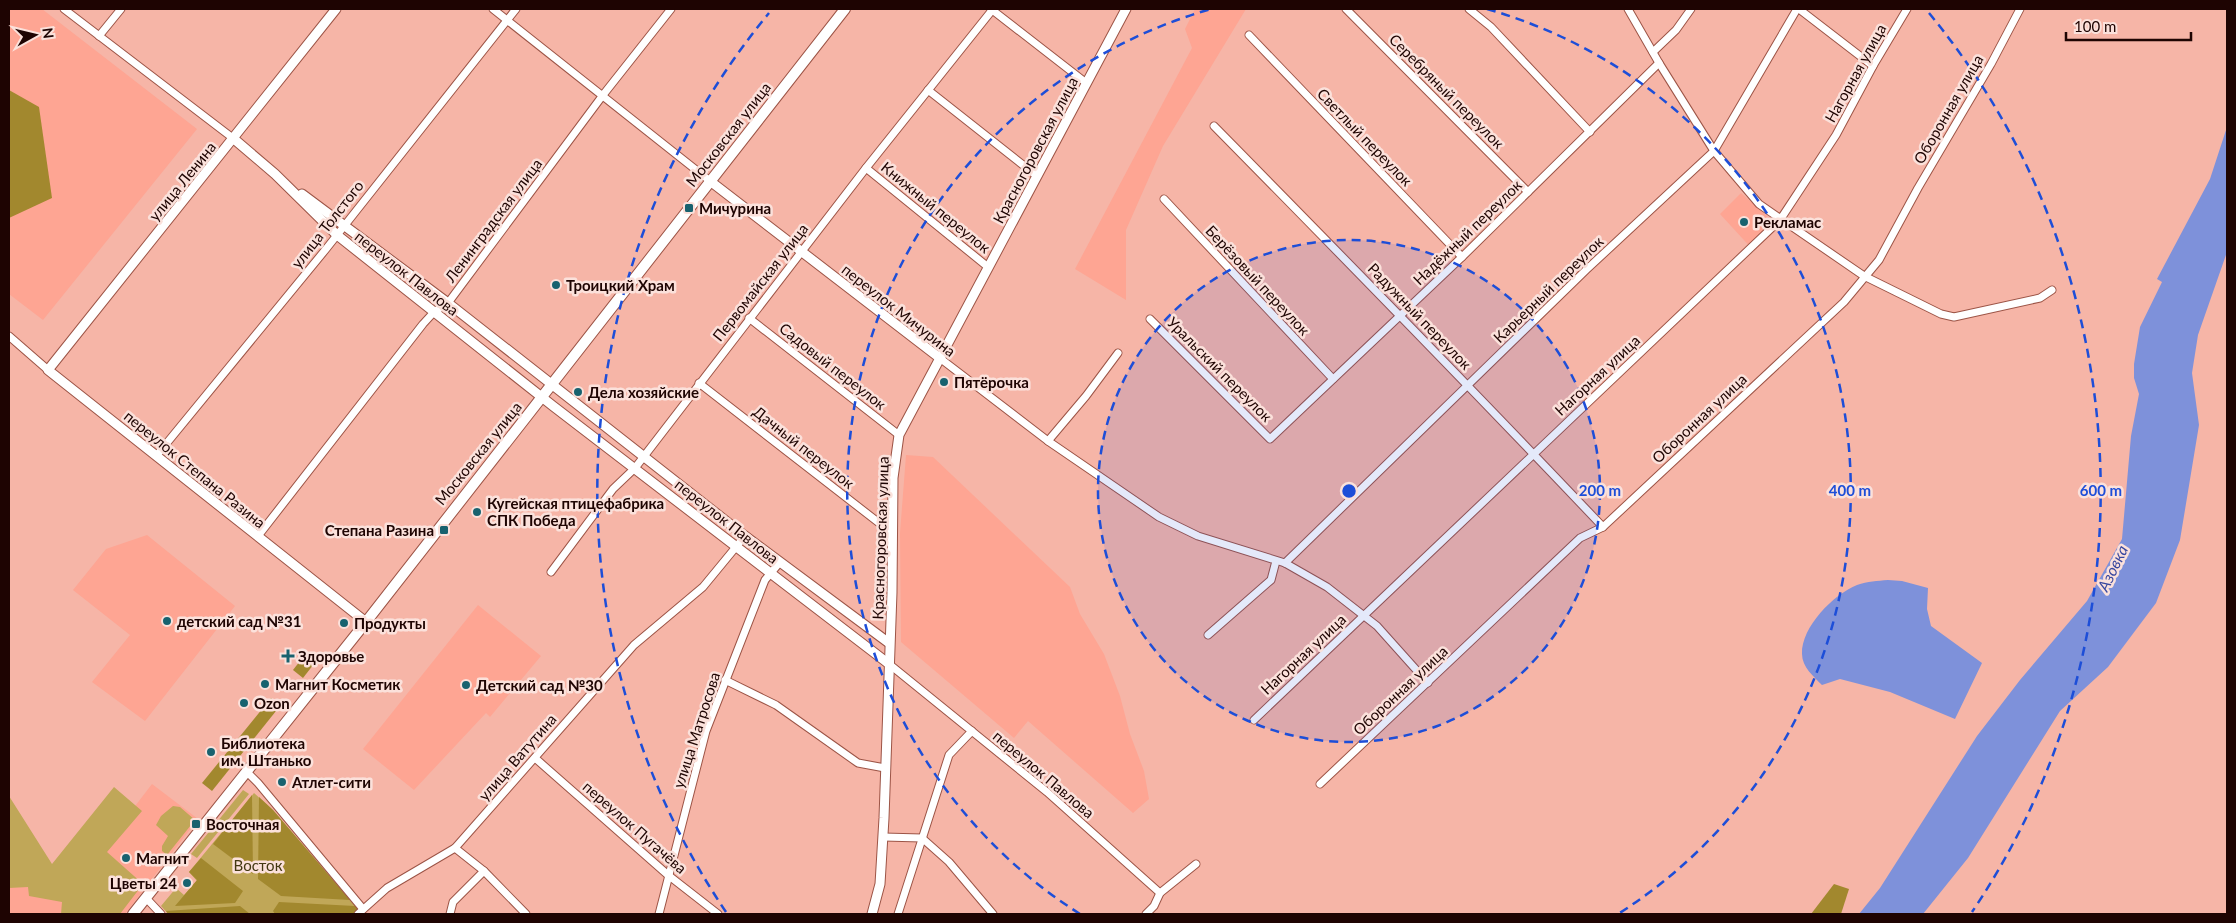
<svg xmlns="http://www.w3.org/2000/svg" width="2236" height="923" viewBox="0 0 2236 923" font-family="Lato,sans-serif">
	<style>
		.built { fill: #fea593 }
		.green { fill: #c0a758 }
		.forest { fill: #a2882e }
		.water { fill: #7e91da }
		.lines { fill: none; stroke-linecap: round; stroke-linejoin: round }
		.minor-casing { stroke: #9c5446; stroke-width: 9 }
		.tertiary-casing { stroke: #9c5446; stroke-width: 11 }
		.secondary-casing { stroke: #9c5446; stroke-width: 12 }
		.minor { stroke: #fff; stroke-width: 7 }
		.tertiary { stroke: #fff; stroke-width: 9 }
		.secondary { stroke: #fff; stroke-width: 10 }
		.ring { fill: none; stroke: #1d4ed8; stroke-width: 2.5; stroke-dasharray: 9 6 }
		.poi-dot { fill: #18626f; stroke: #fbe1db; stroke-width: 2 }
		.labels { text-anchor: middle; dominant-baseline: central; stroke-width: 5; stroke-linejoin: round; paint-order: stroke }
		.street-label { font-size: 15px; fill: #1e0402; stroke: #fbe1db }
		.poi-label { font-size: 15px; font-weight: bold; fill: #1e0402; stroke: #fbe1db; text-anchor: start }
		.park-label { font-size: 15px; fill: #433812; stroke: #fbe1db }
		.water-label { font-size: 16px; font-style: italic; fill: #39489f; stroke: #fbe1db }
		.centre { fill: #1d4ed8; stroke: #fbe1db; stroke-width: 2.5 }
		.ring-label { font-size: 15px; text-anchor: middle; font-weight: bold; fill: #1d4ed8; stroke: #fbe1db; stroke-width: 5; stroke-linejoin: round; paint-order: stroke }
	</style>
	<rect width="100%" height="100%" fill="#f6b5a7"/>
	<!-- built -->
	<g class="built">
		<polygon points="9,9 42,9 197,129 43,320 9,294"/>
		<polygon points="1195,9 1246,9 1163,146 1126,230 1126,300 1075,269 1192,48 1185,29"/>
		<polygon points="1741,193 1779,227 1754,251 1720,214"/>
		<polygon points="906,455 933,457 1070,587 1080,614 1104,654 1120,696 1130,734 1144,771 1149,799 1133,813 1028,721 1014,738 901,642 900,533"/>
		<polygon points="147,535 235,606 145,721 92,682 130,635 73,590 106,549"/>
		<polygon points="478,605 541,656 490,717 486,713 414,790 363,749"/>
		<polygon points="152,784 198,819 125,914 9,914 9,878 66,896"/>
	</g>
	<!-- green -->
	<g class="green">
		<polygon points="114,787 142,811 107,852 143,884 120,914 61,914 62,902 29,896 28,887 9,888 9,796 52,864"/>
		<polygon points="243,790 249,794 197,858 191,854"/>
		<polygon points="254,793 273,810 359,910 354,914 168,914 161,906 176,888 184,895 197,881 189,872"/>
		<polygon points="173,806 180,807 195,820 167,855 162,851 162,846 168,836 156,825 161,816"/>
	</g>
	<!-- forest -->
	<g class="forest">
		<polygon points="9,90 39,107 52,198 9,218"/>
		<polygon points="307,652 317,660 303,678 293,670"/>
		<polygon points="271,698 280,706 212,791 202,783"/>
		<polygon points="252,795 253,874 213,844"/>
		<polygon points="259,797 273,810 350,900 281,896 258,879"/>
		<polygon points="201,858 243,891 235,903 175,906 197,880 189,872"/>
		<polygon points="1834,884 1849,889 1841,914 1811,914"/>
		<polygon points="279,902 355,906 359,910 354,914 275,914 273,911"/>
		<polygon points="240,906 250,914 168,914 166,911"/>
	</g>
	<!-- water -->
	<g class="water">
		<polygon points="2227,127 2227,252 2198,335 2192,373 2199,425 2180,540 2156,603 2108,667 2060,711 1968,858 1923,914 1859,914 1880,888 1977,736 2020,680 2087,601 2122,539 2131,436 2139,394 2134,378 2134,364 2140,327 2162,282 2157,279 2210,179"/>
		<path d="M1888 580 1902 581 1928 588 1927 609 1931 626 1982 663 1955 719 1890 692 1840 679 1822 685C1814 677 1802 667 1802 654 1801 627 1834 594 1857 585 1868 581 1877 581 1888 580Z"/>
	</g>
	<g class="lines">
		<!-- minor casing -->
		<g class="minor-casing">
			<g id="minor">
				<polyline points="64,9 234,139"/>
				<polyline points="493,9 710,181"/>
				<polyline points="991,9 1085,82"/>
				<polyline points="1346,9 1528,192"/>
				<polyline points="1469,9 1491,27 1590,132"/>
				<polyline points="1628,9 1659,63 1714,151 1759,204 1864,276 1941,314 1954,317 2040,298 2052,290"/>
				<polyline points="1799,9 1873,66"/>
				<polyline points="1249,35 1462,257"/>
				<polyline points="99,36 121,9"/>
				<polyline points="1653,52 1676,30 1691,9"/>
				<polyline points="928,90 1037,176"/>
				<path d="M1214 126C1345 259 1475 392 1603 527"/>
				<polyline points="866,168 988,267"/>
				<polyline points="1164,199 1333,379"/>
				<polyline points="749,318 899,435"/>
				<polyline points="1150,319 1270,439 1462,257 1659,63"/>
				<polyline points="9,336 48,370"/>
				<polyline points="941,359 1048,441 1159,517 1198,536 1285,563 1327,587 1377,626 1428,683"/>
				<polyline points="699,383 892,533"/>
				<polyline points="1048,441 1086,396 1118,353"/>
				<polyline points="157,455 326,249 516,9"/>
				<polyline points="258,536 423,324 434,312 448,303 603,95 671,9"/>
				<polyline points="1285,563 1586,270 1714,151 1797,9"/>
				<polyline points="551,572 613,489 635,468 866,168 993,9"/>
				<polyline points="1208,635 1271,580 1276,561"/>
				<polyline points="889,664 1047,792 1160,893"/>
				<polyline points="725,680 776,705 858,763 885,768"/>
				<polyline points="1254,720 1780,220 1836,135 1873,66 1907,9"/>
				<polyline points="535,758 668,875 718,914"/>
				<polyline points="246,771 258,783 363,909"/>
				<polyline points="1320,784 1580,538 1603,527 1844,302 1879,260 1918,188 1991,64 2020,9"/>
				<polyline points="883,837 922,838 949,862 993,914"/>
				<polyline points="455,848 484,871 526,914"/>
				<polyline points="146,898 161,914"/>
				<polyline points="358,914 387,888 455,848 634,645 703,587 745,536"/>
				<polyline points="450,914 453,902 484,871"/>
				<polyline points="659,914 706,731 765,580 780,562"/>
				<polyline points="898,914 949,755 972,731"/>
				<polyline points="1146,914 1154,906 1160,893 1196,864"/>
			</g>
		</g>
		<!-- tertiary casing -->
		<g class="tertiary-casing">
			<g id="tertiary">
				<polyline points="336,9 48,370 366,622"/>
				<polyline points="234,139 275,174 337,235 553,406 889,664"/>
				<polyline points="710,181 941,359"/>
				<polyline points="302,194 448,303 745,536 889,643"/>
				<polyline points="872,914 880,884 884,818 892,592 893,478 899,435 1126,9"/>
			</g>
		</g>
		<!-- secondary casing -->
		<g class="secondary-casing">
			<polyline id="secondary" points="133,914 366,622 845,9"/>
		</g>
		<!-- minor -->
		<use href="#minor" class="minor"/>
		<!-- tertiary -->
		<use href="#tertiary" class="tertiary"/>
		<!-- secondary -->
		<use href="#secondary" class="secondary"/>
	</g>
	<!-- distance rings -->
	<circle cx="1349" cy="491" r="251" fill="#1d4ed8" fill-opacity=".12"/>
	<g class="ring">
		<circle cx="1349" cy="491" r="251"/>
		<path d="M1080 914A501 501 0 0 1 1211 9M1487 9A501 501 0 0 1 1618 914"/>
		<path d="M726 912A752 752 0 0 1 769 13M1929 13A752 752 0 0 1 1972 912"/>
	</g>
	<!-- markers -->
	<g class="poi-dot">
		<rect x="684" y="203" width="10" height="10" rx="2.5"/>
		<circle cx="1744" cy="222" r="5"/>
		<circle cx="556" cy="285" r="5"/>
		<circle cx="944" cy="382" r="5"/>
		<circle cx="578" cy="392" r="5"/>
		<circle cx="477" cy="512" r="5"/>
		<rect x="439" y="525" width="10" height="10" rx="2.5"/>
		<circle cx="167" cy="621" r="5"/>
		<circle cx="344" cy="623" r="5"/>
		<path d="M285.5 648.5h5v5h5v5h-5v5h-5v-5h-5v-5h5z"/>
		<circle cx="265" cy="684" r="5"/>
		<circle cx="466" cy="685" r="5"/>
		<circle cx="244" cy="703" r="5"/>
		<circle cx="211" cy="752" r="5"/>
		<circle cx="282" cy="782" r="5"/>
		<rect x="191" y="819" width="10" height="10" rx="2.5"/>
		<circle cx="126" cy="858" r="5"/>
		<circle cx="187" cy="883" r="5"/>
	</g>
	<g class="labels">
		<!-- street labels -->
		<g class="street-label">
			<text transform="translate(1855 73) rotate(-61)">Нагорная улица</text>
			<text transform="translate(1447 91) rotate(45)">Серебряный переулок</text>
			<text transform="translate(1948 109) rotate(-60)">Оборонная улица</text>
			<text transform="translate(728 134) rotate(-52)">Московская улица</text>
			<text transform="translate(1365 137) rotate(46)">Светлый переулок</text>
			<text transform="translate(1035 150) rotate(-62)">Красногоровская улица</text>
			<text transform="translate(182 181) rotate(-51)">улица Ленина</text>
			<text transform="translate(936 207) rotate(39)">Книжный переулок</text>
			<text transform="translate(493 220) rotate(-53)">Ленинградская улица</text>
			<text transform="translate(327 224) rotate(-52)">улица Толстого</text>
			<text transform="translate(1467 232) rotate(-44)">Надёжный переулок</text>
			<text transform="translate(407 273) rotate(38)">переулок Павлова</text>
			<text transform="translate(1258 280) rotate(47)">Берёзовый переулок</text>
			<text transform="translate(760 282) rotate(-52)">Первомайская улица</text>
			<text transform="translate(1548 289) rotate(-44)">Карьерный переулок</text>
			<text transform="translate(899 310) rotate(38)">переулок Мичурина</text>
			<text transform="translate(1420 316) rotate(46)">Радужный переулок</text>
			<text transform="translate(833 366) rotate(38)">Садовый переулок</text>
			<text transform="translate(1220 369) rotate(45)">Уральский переулок</text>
			<text transform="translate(1597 375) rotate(-43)">Нагорная улица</text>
			<text transform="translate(1699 418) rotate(-43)">Оборонная улица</text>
			<text transform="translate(804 447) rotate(38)">Дачный переулок</text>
			<text transform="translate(478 453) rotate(-51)">Московская улица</text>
			<text transform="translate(195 469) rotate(39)">переулок Степана Разина</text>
			<text transform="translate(727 521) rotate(38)">переулок Павлова</text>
			<text transform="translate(880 538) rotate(-88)">Красногоровская улица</text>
			<text transform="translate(1303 654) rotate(-43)">Нагорная улица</text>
			<text transform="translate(1400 690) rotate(-43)">Оборонная улица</text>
			<text transform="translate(696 730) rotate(-72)">улица Матросова</text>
			<text transform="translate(517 757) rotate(-49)">улица Ватутина</text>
			<text transform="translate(1044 774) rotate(40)">переулок Павлова</text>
			<text transform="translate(635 827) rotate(41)">переулок Пугачёва</text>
		</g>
		<!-- poi labels -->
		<g class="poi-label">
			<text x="699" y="208">Мичурина</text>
			<text x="1754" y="222">Рекламас</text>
			<text x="566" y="285">Троицкий Храм</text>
			<text x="954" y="382">Пятёрочка</text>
			<text x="588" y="392">Дела хозяйские</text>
			<text x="487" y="503">Кугейская птицефабрика<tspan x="487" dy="17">СПК Победа</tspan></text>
			<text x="434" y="530" text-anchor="end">Степана Разина</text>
			<text x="177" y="621">детский сад №31</text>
			<text x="354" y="623">Продукты</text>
			<text x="298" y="656">Здоровье</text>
			<text x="275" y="684">Магнит Косметик</text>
			<text x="476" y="685">Детский сад №30</text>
			<text x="254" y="703">Ozon</text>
			<text x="221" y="743">Библиотека<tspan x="221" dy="17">им. Штанько</tspan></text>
			<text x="292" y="782">Атлет-сити</text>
			<text x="206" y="824">Восточная</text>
			<text x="136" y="858">Магнит</text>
			<text x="177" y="883" text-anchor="end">Цветы 24</text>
		</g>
		<!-- park labels -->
		<g class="park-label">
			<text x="258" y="865">Восток</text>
		</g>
		<!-- water labels -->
		<g class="water-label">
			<text transform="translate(2112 568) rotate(-64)">Азовка</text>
		</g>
	</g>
	<circle cx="1349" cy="491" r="8" class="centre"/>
	<g class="ring-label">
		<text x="1600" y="496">200 m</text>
		<text x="1850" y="496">400 m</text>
		<text x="2101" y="496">600 m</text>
	</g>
	<!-- border -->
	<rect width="2236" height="923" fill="none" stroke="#1e0402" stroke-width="20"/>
	<!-- north arrow -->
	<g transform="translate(35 35) rotate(82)" stroke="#fbe1db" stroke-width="4" paint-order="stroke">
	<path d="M0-4L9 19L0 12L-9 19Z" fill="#1e0402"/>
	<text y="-8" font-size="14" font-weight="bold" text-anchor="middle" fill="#1e0402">N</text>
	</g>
	<!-- scale -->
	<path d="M2066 32v8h125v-8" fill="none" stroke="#1e0402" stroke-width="2.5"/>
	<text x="2074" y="32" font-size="15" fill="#1e0402" stroke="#fbe1db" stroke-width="4" paint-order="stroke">100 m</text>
</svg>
